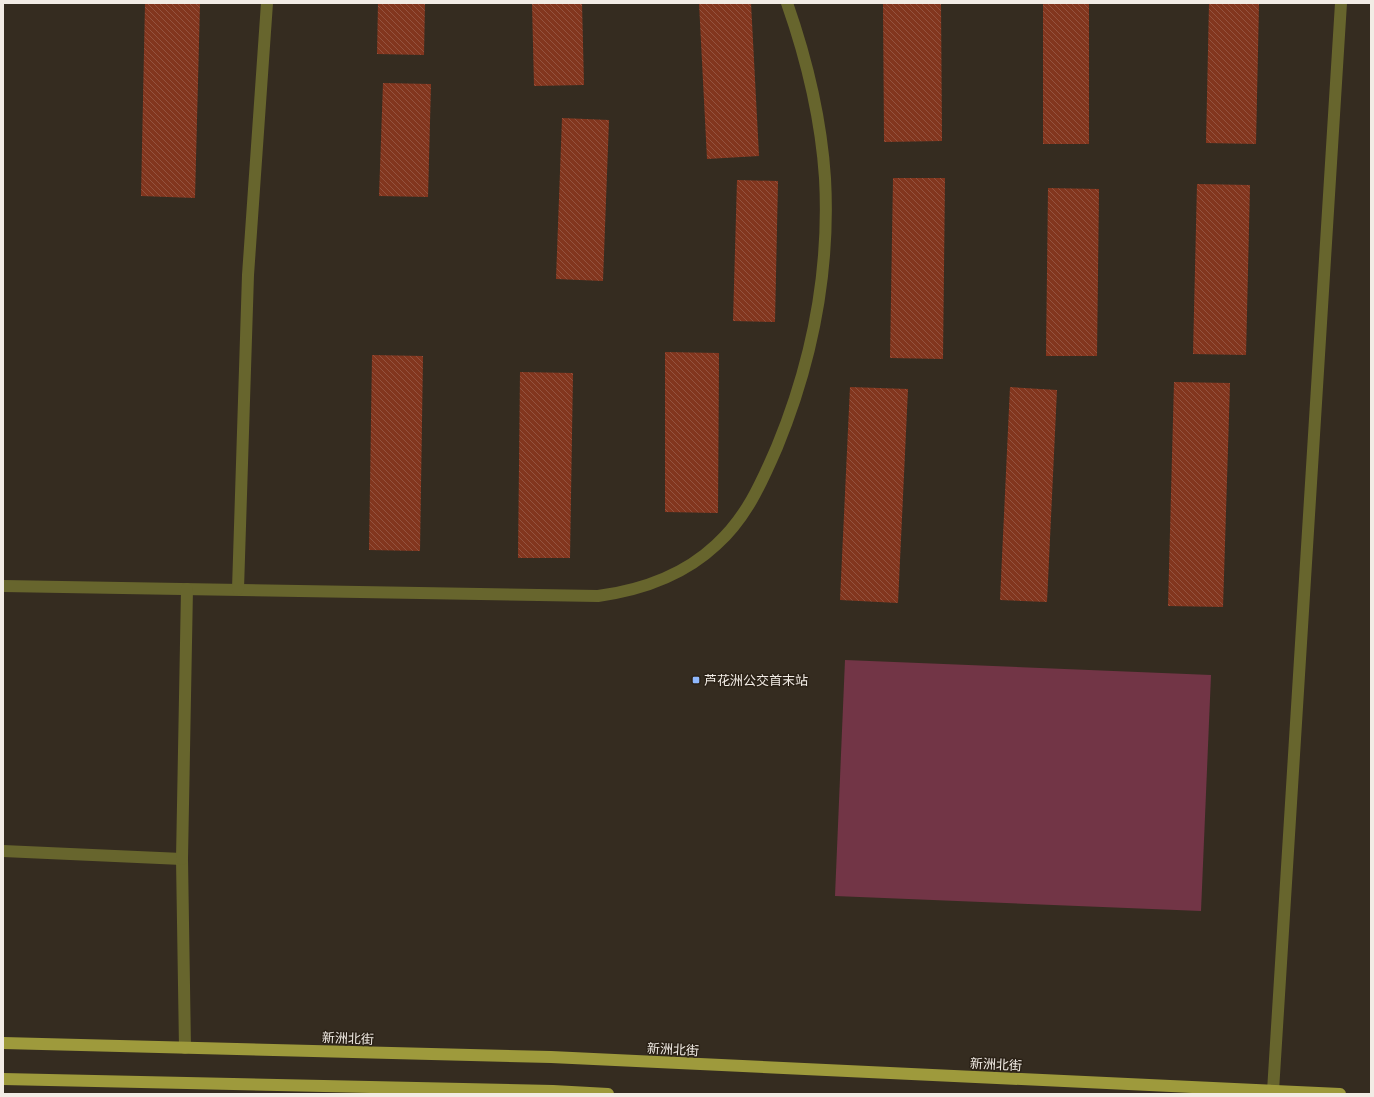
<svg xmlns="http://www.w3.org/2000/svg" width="1374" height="1097" viewBox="0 0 1374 1097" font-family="'Golos Text','Noto Sans SC',sans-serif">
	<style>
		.green { fill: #723546 }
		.building { fill: url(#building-back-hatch) }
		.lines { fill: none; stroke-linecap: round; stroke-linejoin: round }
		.street { stroke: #67652d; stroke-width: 12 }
		.primary { stroke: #9e9a3c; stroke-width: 12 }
		.poi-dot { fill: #8fb8fd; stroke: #2b2217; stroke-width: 1.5 }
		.labels { text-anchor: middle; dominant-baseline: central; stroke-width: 3; stroke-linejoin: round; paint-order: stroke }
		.poi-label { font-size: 13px; fill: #f2ece5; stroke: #2b2217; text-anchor: start }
		.street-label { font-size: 13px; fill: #f2ece5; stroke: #2b2217 }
	</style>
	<defs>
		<pattern id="building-back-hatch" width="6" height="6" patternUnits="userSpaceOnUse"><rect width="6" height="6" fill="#82361e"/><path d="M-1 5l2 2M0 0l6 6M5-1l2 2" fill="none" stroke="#94533f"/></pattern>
	</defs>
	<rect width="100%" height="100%" fill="#352c20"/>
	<!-- green -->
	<polygon class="green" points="845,660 1211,675 1201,911 835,896"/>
	<!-- building -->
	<g class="building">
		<polygon points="145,3 200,3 195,198 141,196"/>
		<polygon points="378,3 425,3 424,55 377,54"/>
		<polygon points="532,3 582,3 584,85 534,86"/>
		<polygon points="699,3 751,3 759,156 707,159"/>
		<polygon points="883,3 941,3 942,141 884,142"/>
		<rect x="1043" y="3" width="46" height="141"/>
		<polygon points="1209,3 1259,3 1256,144 1206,143"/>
		<polygon points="383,83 431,84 428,197 379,196"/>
		<polygon points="562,118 609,120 603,281 556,279"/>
		<polygon points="893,178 945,178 943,359 890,358"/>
		<polygon points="737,180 778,181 775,322 733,321"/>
		<polygon points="1197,184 1250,185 1246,355 1193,354"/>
		<polygon points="1048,188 1099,189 1097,356 1046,356"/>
		<polygon points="665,352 719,353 718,513 665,512"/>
		<polygon points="372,355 423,356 420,551 369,550"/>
		<polygon points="520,372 573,373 570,558 518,558"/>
		<polygon points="1174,382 1230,383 1223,607 1168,606"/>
		<polygon points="850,387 908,389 898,603 840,600"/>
		<polygon points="1010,387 1057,390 1047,602 1000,600"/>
	</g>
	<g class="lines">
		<!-- street -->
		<g class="street">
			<path d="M3 586 598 596C642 590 683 576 716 545 746 518 761 484 777 447 812 362 830 270 825 178 821 118 807 60 787 3"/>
			<polyline points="238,589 248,275 267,3"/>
			<polyline points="3,851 182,859 185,1048"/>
			<polyline points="182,859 187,589"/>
			<polyline points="1273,1091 1341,3"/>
		</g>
		<!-- primary -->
		<g class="primary">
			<polyline points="3,1043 551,1057 1340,1094"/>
			<polyline points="3,1079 553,1091 608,1094"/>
		</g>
	</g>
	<!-- markers -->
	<rect class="poi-dot" x="692" y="676" width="8" height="8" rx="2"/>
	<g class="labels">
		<!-- poi labels -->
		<g class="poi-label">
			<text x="704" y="680">芦花洲公交首末站</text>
		</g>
		<!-- street labels -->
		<g class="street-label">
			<text transform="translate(348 1038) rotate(2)">新洲北街</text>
			<text transform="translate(673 1049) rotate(3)">新洲北街</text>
			<text transform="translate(996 1064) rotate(3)">新洲北街</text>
		</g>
	</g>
	<!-- border -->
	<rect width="1374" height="1097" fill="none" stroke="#f2ece5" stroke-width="8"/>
</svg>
